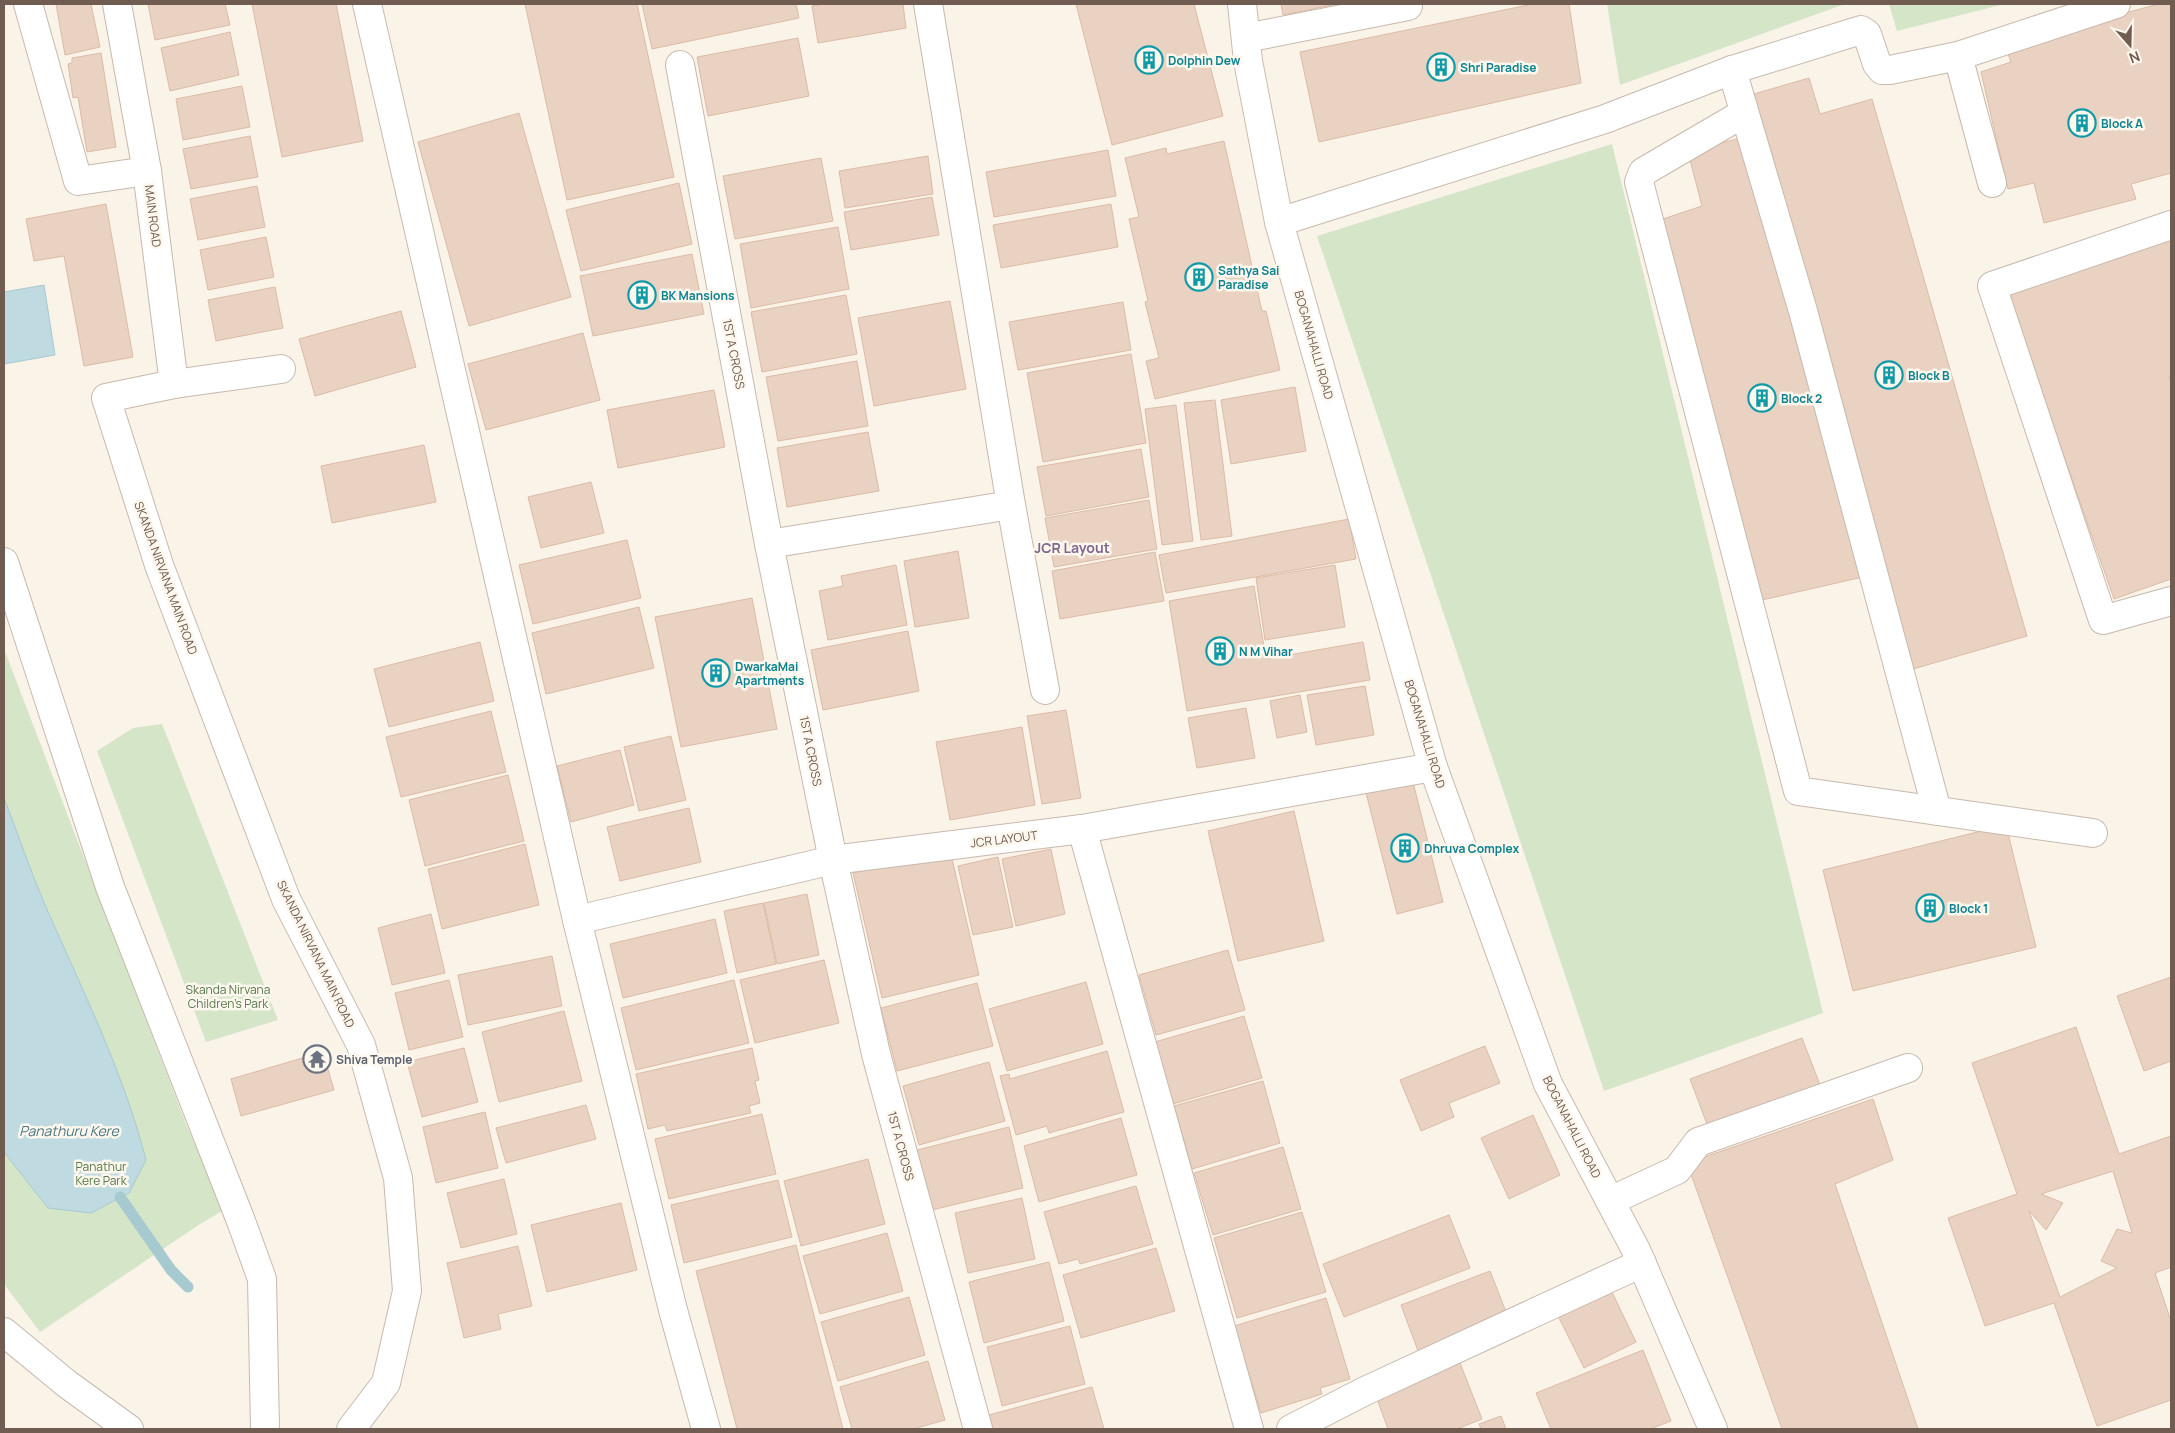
<svg xmlns="http://www.w3.org/2000/svg" width="2175" height="1433" viewBox="0 0 2175 1433" font-family="Manrope,sans-serif">
	<style>
		.green { fill: #d4e5c8 }
		.water { fill: #bfdbe1; stroke: #a7cad1 }
		.lines { fill: none; stroke-linecap: round; stroke-linejoin: round }
		.stream { stroke: #a7cad1; stroke-width: 11 }
		.building { fill: #e9d2c1; stroke: #dcbba6; fill-rule: evenodd }
		.street-casing { stroke: #c7b9ae; stroke-width: 30 }
		.secondary-casing { stroke: #cabaac; stroke-width: 30 }
		.street { stroke: #fff; stroke-width: 28 }
		.secondary { stroke: #fff; stroke-width: 28 }
		.labels { text-anchor: middle; dominant-baseline: central; stroke-width: 5; stroke-linejoin: round; paint-order: stroke }
		.culture-label { font-size: 12px; font-weight: bold; fill: #0d838f; stroke: #fdf7ee; text-anchor: start }
		.street-label { font-size: 12px; fill: #705c50; stroke: #fdf7ee }
		.park-label { font-size: 12px; fill: #597a4c; stroke: #fdf7ee }
		.worship-label { font-size: 12px; font-weight: bold; fill: #5b616d; stroke: #fdf7ee; text-anchor: start }
		.neighbourhood-label { font-size: 14px; font-weight: bold; fill: #80678c; stroke: #fdf7ee }
		.water-label { font-size: 14px; font-style: italic; fill: #4c7780; stroke: #fdf7ee }
	</style>
	<rect width="100%" height="100%" fill="#faf3e8"/>
	<!-- green -->
	<g class="green">
		<polygon points="1607,4 1845,4 1620,85"/>
		<polygon points="1889,4 2005,4 1897,31"/>
		<polygon points="1612,144 1823,1013 1604,1091 1317,236"/>
		<polygon points="4,649 186,1124 224,1210 200,1224 40,1332 4,1284"/>
		<polygon points="162,724 278,1020 206,1042 97,751 133,728"/>
	</g>
	<!-- water -->
	<g class="water">
		<polygon points="44,285 55,355 4,364 4,292"/>
		<path d="M4 798C18 834 30 870 45 905 82 989 123 1071 146 1160L129 1193 91 1213 48 1208 4 1152Z"/>
	</g>
	<g class="lines">
		<!-- stream -->
		<polyline class="stream" points="120,1197 171,1270 188,1287"/>
	</g>
	<!-- building -->
	<g class="building">
		<polygon points="56,4 91,4 100,47 65,55"/>
		<polygon points="148,4 225,4 230,25 155,40"/>
		<polygon points="252,4 336,4 363,141 282,157"/>
		<polygon points="525,4 637,4 674,177 567,200"/>
		<polygon points="642,4 796,4 799,18 652,49"/>
		<polygon points="824,4 903,4 906,28 818,43 812,6"/>
		<polygon points="1076,4 1194,4 1223,116 1112,145"/>
		<polygon points="1281,4 1337,4 1283,15"/>
		<polygon points="1533,4 1569,4 1581,83 1319,142 1300,52"/>
		<polygon points="2159,4 2171,4 2171,173 2131,184 2136,199 2044,223 2034,183 2008,189 1981,72 2011,62 2005,45"/>
		<polygon points="230,32 239,75 170,91 161,48"/>
		<polygon points="798,38 809,96 708,116 697,57"/>
		<polygon points="101,53 116,147 87,152 78,97 73,98 68,64 72,63 72,58"/>
		<polygon points="1809,78 1820,114 1872,99 2027,636 1913,669 1747,96"/>
		<polygon points="242,86 250,127 183,140 176,99"/>
		<polygon points="519,113 571,297 469,326 418,142"/>
		<polygon points="250,136 258,177 191,189 183,149"/>
		<polygon points="1744,137 1863,577 1762,600 1663,219 1702,206 1688,152"/>
		<polygon points="1224,141 1262,311 1266,311 1280,370 1155,399 1146,361 1159,358 1145,302 1148,301 1129,219 1139,217 1125,158 1166,148 1167,154"/>
		<polygon points="1108,150 1116,196 994,217 986,172"/>
		<polygon points="928,156 933,194 845,208 839,171"/>
		<polygon points="821,158 833,221 735,239 723,176"/>
		<polygon points="679,183 692,244 581,271 566,210"/>
		<polygon points="257,186 265,227 198,240 190,199"/>
		<polygon points="932,197 939,235 851,250 844,212"/>
		<polygon points="106,204 133,357 84,366 64,256 34,261 26,219"/>
		<polygon points="1111,204 1118,247 1001,268 993,225"/>
		<polygon points="838,227 849,289 751,308 740,244"/>
		<polygon points="2171,233 2171,375 2169,376 2171,383 2171,579 2114,599 2006,291"/>
		<polygon points="266,237 274,277 208,290 200,250"/>
		<polygon points="692,254 704,314 593,336 580,276"/>
		<polygon points="275,287 283,328 216,341 208,300"/>
		<polygon points="846,295 857,354 762,372 751,312"/>
		<polygon points="950,301 966,389 874,406 858,318"/>
		<polygon points="1123,302 1131,350 1018,370 1009,322"/>
		<polygon points="401,311 416,367 315,396 299,339"/>
		<polygon points="583,333 600,400 486,430 468,364"/>
		<polygon points="1131,354 1146,443 1043,462 1027,373"/>
		<polygon points="857,361 868,426 778,441 766,377"/>
		<polygon points="1295,387 1306,451 1231,464 1221,400"/>
		<polygon points="714,390 725,447 618,468 607,410"/>
		<polygon points="1215,400 1232,536 1201,540 1184,403"/>
		<polygon points="1176,405 1193,541 1162,545 1145,409"/>
		<polygon points="868,432 879,491 787,507 777,448"/>
		<polygon points="424,445 436,502 332,523 321,466"/>
		<polygon points="1141,449 1149,497 1046,516 1037,467"/>
		<polygon points="591,482 604,533 541,548 528,497"/>
		<polygon points="1149,500 1157,549 1054,567 1045,518"/>
		<polygon points="1349,519 1356,559 1166,593 1159,555"/>
		<polygon points="627,540 641,598 533,624 519,565"/>
		<polygon points="958,551 969,618 915,627 904,561"/>
		<polygon points="1155,552 1164,601 1060,619 1052,571"/>
		<polygon points="896,565 907,625 828,640 819,591 843,586 841,576"/>
		<polygon points="1335,565 1345,627 1265,640 1256,578"/>
		<polygon points="1254,586 1266,659 1363,642 1370,680 1187,711 1169,601"/>
		<polygon points="752,598 777,729 681,747 655,617"/>
		<polygon points="639,607 654,668 546,694 532,633"/>
		<polygon points="908,631 919,691 823,710 811,650"/>
		<polygon points="480,642 494,701 389,727 374,669"/>
		<polygon points="1365,686 1374,735 1316,745 1307,695"/>
		<polygon points="1300,695 1307,732 1277,738 1270,701"/>
		<polygon points="1246,708 1255,758 1197,768 1188,718"/>
		<polygon points="1066,710 1081,798 1042,804 1027,716"/>
		<polygon points="491,711 506,772 401,797 386,737"/>
		<polygon points="1022,727 1035,805 950,820 936,742"/>
		<polygon points="671,736 686,800 639,811 624,747"/>
		<polygon points="620,750 634,805 571,822 557,766"/>
		<polygon points="508,775 524,841 425,866 409,800"/>
		<polygon points="1413,782 1443,902 1397,914 1366,793"/>
		<polygon points="689,808 701,862 620,881 607,827"/>
		<polygon points="1294,811 1324,941 1238,961 1208,831"/>
		<polygon points="2006,825 2036,947 1853,991 1823,870"/>
		<polygon points="525,844 539,905 442,929 428,869"/>
		<polygon points="1051,849 1065,914 1016,926 1002,859"/>
		<polygon points="950,850 979,975 882,998 853,873"/>
		<polygon points="998,857 1013,927 973,935 958,866"/>
		<polygon points="807,894 819,955 777,964 764,903"/>
		<polygon points="763,903 776,964 737,973 724,911"/>
		<polygon points="431,914 445,973 392,985 378,928"/>
		<polygon points="715,919 727,973 623,998 610,944"/>
		<polygon points="1228,950 1245,1010 1156,1035 1139,975"/>
		<polygon points="552,956 562,1006 468,1025 458,975"/>
		<polygon points="824,960 839,1023 755,1043 740,980"/>
		<polygon points="2171,977 2171,1061 2144,1071 2117,996"/>
		<polygon points="449,980 463,1037 409,1050 395,993"/>
		<polygon points="734,980 749,1043 636,1070 621,1008"/>
		<polygon points="1086,982 1103,1044 1007,1071 989,1009"/>
		<polygon points="977,983 993,1046 897,1071 881,1008"/>
		<polygon points="564,1011 582,1081 499,1102 482,1032"/>
		<polygon points="1244,1016 1262,1078 1173,1104 1155,1042"/>
		<path d="M2076 1027 2119 1154 2171 1136V1267L2155 1273 2171 1321V1400L2097 1426 2054 1303 1985 1326 1948 1218 2017 1194 1972 1063ZM2113 1171 2132 1233 2117 1229 2101 1261 2117 1268 2060 1297 2029 1211 2046 1230 2063 1203 2041 1194Z"/>
		<polygon points="1802,1038 1822,1090 1710,1132 1690,1079"/>
		<polygon points="1485,1046 1500,1083 1449,1103 1454,1117 1421,1131 1400,1080"/>
		<polygon points="464,1048 478,1102 422,1117 407,1062"/>
		<polygon points="752,1048 759,1080 755,1081 760,1103 749,1106 751,1113 667,1131 665,1125 648,1129 636,1074"/>
		<polygon points="1107,1051 1124,1112 1049,1133 1047,1126 1016,1135 1000,1076 1009,1074 1010,1079"/>
		<polygon points="323,1052 334,1090 241,1116 231,1079"/>
		<polygon points="989,1062 1005,1121 919,1145 903,1086"/>
		<polygon points="1263,1081 1280,1143 1192,1169 1174,1106"/>
		<polygon points="1873,1099 1893,1160 1835,1184 1918,1429 1782,1429 1687,1163"/>
		<polygon points="586,1105 596,1139 506,1163 496,1128"/>
		<polygon points="485,1112 498,1168 436,1183 423,1127"/>
		<polygon points="762,1114 776,1174 669,1199 655,1139"/>
		<polygon points="1533,1115 1560,1175 1509,1199 1481,1138"/>
		<polygon points="1121,1118 1137,1175 1039,1202 1024,1146"/>
		<polygon points="1009,1127 1023,1188 932,1210 917,1150"/>
		<polygon points="1283,1147 1301,1209 1213,1235 1194,1173"/>
		<polygon points="868,1159 885,1224 801,1246 784,1181"/>
		<polygon points="504,1179 517,1234 461,1248 447,1193"/>
		<polygon points="778,1180 792,1237 684,1263 671,1205"/>
		<polygon points="1136,1186 1153,1244 1080,1264 1078,1259 1059,1264 1044,1212"/>
		<polygon points="1022,1198 1035,1259 968,1273 955,1213"/>
		<polygon points="621,1203 637,1270 547,1292 531,1225"/>
		<polygon points="1302,1212 1326,1292 1237,1318 1214,1238"/>
		<polygon points="1449,1215 1470,1268 1344,1317 1323,1264"/>
		<polygon points="887,1233 903,1291 820,1314 803,1256"/>
		<polygon points="796,1245 843,1429 737,1429 696,1271"/>
		<polygon points="518,1246 532,1306 498,1314 501,1329 464,1338 447,1263"/>
		<polygon points="1156,1248 1175,1311 1081,1338 1063,1275"/>
		<polygon points="1049,1262 1064,1321 984,1343 969,1282"/>
		<polygon points="1490,1271 1508,1317 1418,1351 1401,1305"/>
		<polygon points="1610,1288 1636,1342 1584,1368 1557,1314"/>
		<polygon points="909,1297 925,1355 838,1381 821,1322"/>
		<polygon points="1326,1298 1350,1379 1320,1388 1322,1394 1261,1413 1234,1326"/>
		<polygon points="1070,1326 1085,1384 1002,1406 987,1347"/>
		<polygon points="1643,1350 1671,1421 1650,1429 1551,1429 1536,1393"/>
		<polygon points="928,1361 945,1420 913,1429 852,1429 840,1387"/>
		<polygon points="1460,1363 1482,1419 1457,1429 1388,1429 1376,1396"/>
		<polygon points="1092,1387 1104,1429 993,1429 989,1415"/>
		<polygon points="1501,1416 1506,1429 1481,1429 1479,1424"/>
	</g>
	<g class="lines">
		<!-- street casing -->
		<g class="street-casing">
			<g id="street">
				<polyline points="28,4 78,181 147,171 174,384 106,398 159,565 286,899 361,1045 398,1178 407,1291 386,1383 351,1429"/>
				<polyline points="117,4 147,171"/>
				<polyline points="367,4 577,920 673,1310 706,1429"/>
				<polyline points="928,4 1011,505 1045,690"/>
				<polyline points="1246,38 1408,6"/>
				<polyline points="1958,56 1992,183"/>
				<polyline points="680,65 769,544 833,860 876,1054 978,1429"/>
				<polyline points="1732,70 1803,311 1937,811"/>
				<polyline points="1744,113 1643,172 1639,182 1798,791 2093,833"/>
				<polyline points="1279,222 1605,119 1732,70 1861,30 1867,34 1877,64 1882,70 1890,70 1958,56 2116,4"/>
				<polyline points="2171,225 1992,286 2103,620 2171,601"/>
				<polyline points="174,384 281,369"/>
				<polyline points="769,544 1011,505"/>
				<polyline points="4,562 110,887 241,1221 262,1279 265,1429"/>
				<polyline points="1082,829 1249,1429"/>
				<polyline points="577,920 833,860 1082,829 1433,767"/>
				<polyline points="1610,1201 1677,1170 1698,1142 1908,1068"/>
				<polyline points="4,1332 67,1384 129,1429"/>
				<polyline points="1291,1429 1365,1391 1642,1263"/>
			</g>
		</g>
		<!-- secondary casing -->
		<g class="secondary-casing">
			<polyline id="secondary" points="1242,4 1248,61 1279,222 1433,767 1548,1084 1636,1250 1713,1429"/>
		</g>
		<!-- street -->
		<use href="#street" class="street"/>
		<!-- secondary -->
		<use href="#secondary" class="secondary"/>
	</g>
	<!-- icons -->
	<defs>
		<g id="building-ring" transform="scale(1.4375)"><circle r="9.5" fill="#fdf7ee" stroke="#0f9aa8" stroke-width="1.5"/><path d="M-4-6H4V6H1V3H-1V6H-4ZM-2.5-4.3h1.7v1.8h-1.7ZM.8-4.3h1.7v1.8H.8ZM-2.5-1h1.7V.8h-1.7ZM.8-1h1.7V.8H.8Z" fill="#0f9aa8"/></g>
		<g id="temple-ring" transform="scale(1.4375)"><circle r="9.5" fill="#fdf7ee" stroke="#6b7280" stroke-width="1.5"/><path d="M0-6L5-2H3V0L6.5 2.5H4V6H1.5V3h-3V6H-4V2.5H-6.5L-3 0V-2H-5Z" fill="#6b7280"/></g>
	</defs>
	<g fill-rule="evenodd">
		<use href="#building-ring" x="1149" y="60"/>
		<use href="#building-ring" x="1441" y="67"/>
		<use href="#building-ring" x="2082" y="123"/>
		<use href="#building-ring" x="1199" y="277"/>
		<use href="#building-ring" x="642" y="295"/>
		<use href="#building-ring" x="1889" y="375"/>
		<use href="#building-ring" x="1762" y="398"/>
		<use href="#building-ring" x="1220" y="651"/>
		<use href="#building-ring" x="716" y="673"/>
		<use href="#building-ring" x="1405" y="848"/>
		<use href="#building-ring" x="1930" y="908"/>
		<use href="#temple-ring" x="317" y="1059"/>
	</g>
	<g class="labels">
		<!-- culture labels -->
		<g class="culture-label">
			<text x="1168" y="60">Dolphin Dew</text>
			<text x="1460" y="67">Shri Paradise</text>
			<text x="2101" y="123">Block A</text>
			<text x="1218" y="270">Sathya Sai<tspan x="1218" dy="14">Paradise</tspan></text>
			<text x="661" y="295">BK Mansions</text>
			<text x="1908" y="375">Block B</text>
			<text x="1781" y="398">Block 2</text>
			<text x="1239" y="651">N M Vihar</text>
			<text x="735" y="666">DwarkaMai<tspan x="735" dy="14">Apartments</tspan></text>
			<text x="1424" y="848">Dhruva Complex</text>
			<text x="1949" y="908">Block 1</text>
		</g>
		<!-- street labels -->
		<g class="street-label">
			<text transform="translate(153 216) rotate(83)">MAIN ROAD</text>
			<text transform="translate(1314 345) rotate(74)">BOGANAHALLI ROAD</text>
			<text transform="translate(734 354) rotate(79)">1ST A CROSS</text>
			<text transform="translate(166 578) rotate(70)">SKANDA NIRVANA MAIN ROAD</text>
			<text transform="translate(1425 734) rotate(73)">BOGANAHALLI ROAD</text>
			<text transform="translate(811 751) rotate(79)">1ST A CROSS</text>
			<text transform="translate(1004 839) rotate(-7)">JCR LAYOUT</text>
			<text transform="translate(316 954) rotate(64)">SKANDA NIRVANA MAIN ROAD</text>
			<text transform="translate(1572 1127) rotate(63)">BOGANAHALLI ROAD</text>
			<text transform="translate(901 1146) rotate(75)">1ST A CROSS</text>
		</g>
		<!-- park labels -->
		<g class="park-label">
			<text x="228" y="989">Skanda Nirvana<tspan x="228" dy="14">Children's Park</tspan></text>
			<text x="101" y="1166">Panathur<tspan x="101" dy="14">Kere Park</tspan></text>
		</g>
		<!-- worship labels -->
		<g class="worship-label">
			<text x="336" y="1059">Shiva Temple</text>
		</g>
		<!-- neighbourhood labels -->
		<g class="neighbourhood-label">
			<text x="1072" y="547">JCR Layout</text>
		</g>
		<!-- water labels -->
		<g class="water-label">
			<text x="69" y="1130">Panathuru Kere</text>
		</g>
	</g>
	<!-- border -->
	<rect width="2175" height="1433" fill="none" stroke="#705c50" stroke-width="10"/>
	<!-- north arrow -->
	<g transform="translate(2130 45) rotate(160)" stroke="#fdf7ee" stroke-width="4" paint-order="stroke">
	<path d="M0-4L9 19L0 12L-9 19Z" fill="#705c50"/>
	<text y="-8" font-size="14" font-weight="bold" text-anchor="middle" fill="#705c50">N</text>
	</g>
</svg>
